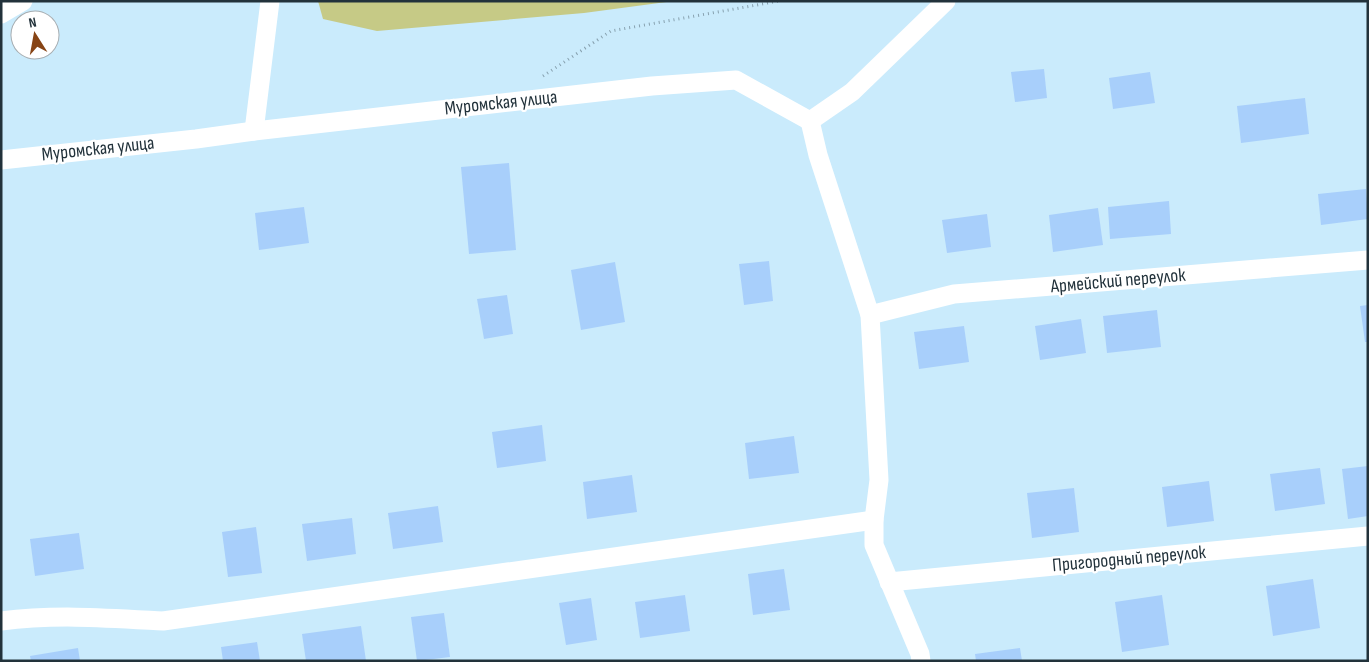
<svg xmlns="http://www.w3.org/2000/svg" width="1369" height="662" viewBox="0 0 1369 662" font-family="'Sofia Sans Condensed',sans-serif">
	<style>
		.green { fill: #c6ca86 }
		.building { fill: #a8cffb }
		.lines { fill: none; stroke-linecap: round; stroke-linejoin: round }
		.path { stroke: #87a1af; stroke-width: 3; stroke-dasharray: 1 4; stroke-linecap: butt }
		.minor { stroke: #fff; stroke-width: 19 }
		.labels { text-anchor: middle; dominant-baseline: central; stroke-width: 4.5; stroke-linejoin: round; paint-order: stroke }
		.street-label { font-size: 19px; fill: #22323b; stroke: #fff }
	</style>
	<rect width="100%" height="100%" fill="#caebfc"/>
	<!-- green -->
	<polygon class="green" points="318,1 674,1 584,13 377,31 323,19"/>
	<!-- building -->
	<g class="building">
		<polygon points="1044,69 1047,98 1015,102 1011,72"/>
		<polygon points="1150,72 1155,103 1113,109 1109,78"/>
		<polygon points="1305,98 1309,134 1241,143 1237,106"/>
		<polygon points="509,163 516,250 469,254 461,167"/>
		<polygon points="1366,189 1368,219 1321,225 1318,194"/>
		<polygon points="1169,201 1171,234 1110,239 1108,207"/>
		<polygon points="304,207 309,243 259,250 255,213"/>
		<polygon points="1098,208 1103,245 1053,252 1049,215"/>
		<polygon points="987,214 991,247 947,253 942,220"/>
		<polygon points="769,261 773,301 744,305 739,264"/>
		<polygon points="615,262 625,322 581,330 571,270"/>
		<polygon points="507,295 513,334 484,339 477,299"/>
		<polygon points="1368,305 1368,342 1365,342 1360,306"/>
		<polygon points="1157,310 1161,347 1107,353 1103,316"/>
		<polygon points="1081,319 1086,353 1040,360 1035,326"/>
		<polygon points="964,326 969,362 919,369 914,332"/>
		<polygon points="542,425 546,461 497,468 492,432"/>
		<polygon points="794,436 799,473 749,479 745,443"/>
		<polygon points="1368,466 1368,516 1348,519 1342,469"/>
		<polygon points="1320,468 1325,504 1275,511 1270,474"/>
		<polygon points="632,475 637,512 587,519 583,482"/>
		<polygon points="1209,481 1214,521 1167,527 1162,487"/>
		<polygon points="1074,488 1079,532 1032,538 1027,493"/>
		<polygon points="438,506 443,542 393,549 388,513"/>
		<polygon points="352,518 356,554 307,561 302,524"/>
		<polygon points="256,527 262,573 228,577 222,532"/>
		<polygon points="79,533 84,569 35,576 30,539"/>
		<polygon points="784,569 790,610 753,615 748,574"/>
		<polygon points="1313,579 1320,628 1273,636 1266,586"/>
		<polygon points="685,595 690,631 640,638 635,602"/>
		<polygon points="1162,595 1169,645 1122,652 1115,602"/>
		<polygon points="591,598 597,640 566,645 559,603"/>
		<polygon points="444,613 450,657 417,661 411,617"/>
		<polygon points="361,626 366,661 306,661 302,634"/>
		<polygon points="257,642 260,661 223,661 221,647"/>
		<polygon points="78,648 80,661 31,661 30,656"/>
		<polygon points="1020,648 1022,661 976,661 975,654"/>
	</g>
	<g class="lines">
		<!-- path -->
		<polyline class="path" points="543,76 611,31 779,1"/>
		<!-- minor -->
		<g class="minor">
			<polyline points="1,14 23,1"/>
			<polyline points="810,121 818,155 870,315 879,480 874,520 874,545 920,654 921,661"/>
			<polyline points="810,121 852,92 946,1"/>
			<polyline points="254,131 270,1"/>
			<polyline points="1,160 196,139 254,131 652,86 736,80 810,121"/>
			<polyline points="870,315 954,294 1368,260"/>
			<polyline points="889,582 1368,536"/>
			<path d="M1 621C55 614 109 618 163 621L874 520"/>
		</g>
	</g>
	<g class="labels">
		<!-- street labels -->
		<g class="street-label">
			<text transform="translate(501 103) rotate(-6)">Муромская улица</text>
			<text transform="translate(98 149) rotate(-6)">Муромская улица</text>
			<text transform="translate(1118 281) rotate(-5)">Армейский переулок</text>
			<text transform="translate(1129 559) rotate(-5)">Пригородный переулок</text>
		</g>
	</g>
	<!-- border -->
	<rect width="1369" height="662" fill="none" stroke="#22323b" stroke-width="5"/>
	<!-- north arrow -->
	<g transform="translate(35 35) rotate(349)"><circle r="24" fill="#ffffff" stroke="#a7adb1"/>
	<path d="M0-4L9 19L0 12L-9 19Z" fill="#874415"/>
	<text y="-8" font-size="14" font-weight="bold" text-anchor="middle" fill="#22323b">N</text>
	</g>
</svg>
